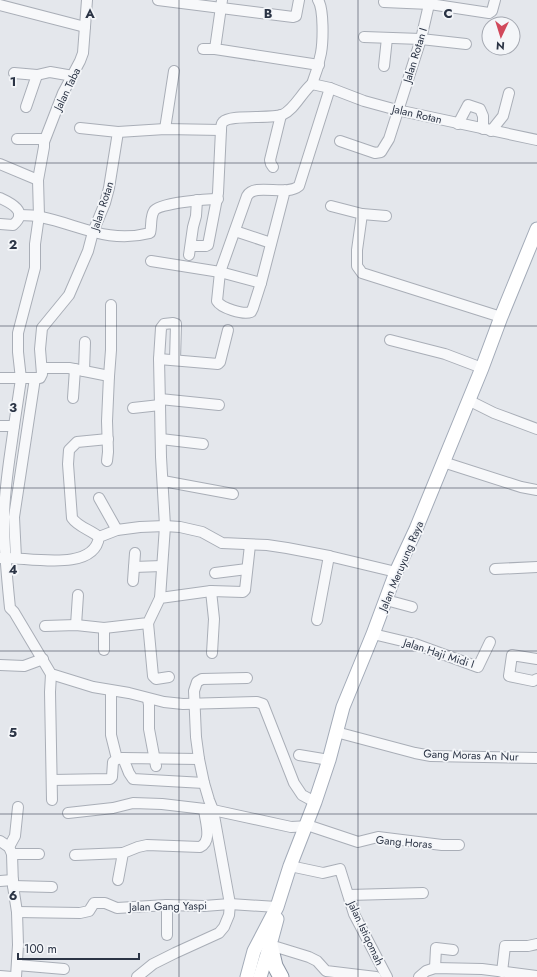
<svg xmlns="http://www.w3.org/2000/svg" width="537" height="977" viewBox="0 0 537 977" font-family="Jost,sans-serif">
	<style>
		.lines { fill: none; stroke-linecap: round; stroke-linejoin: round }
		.minor-casing { stroke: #a9aeb7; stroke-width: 12 }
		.major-casing { stroke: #a3abb8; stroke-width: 15 }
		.highway-casing { stroke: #8b94a3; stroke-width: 17 }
		.minor { stroke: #f7f8fa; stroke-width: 10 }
		.major { stroke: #fff; stroke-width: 13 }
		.highway { stroke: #fff; stroke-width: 15 }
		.grid { fill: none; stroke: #2b3445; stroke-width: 1; stroke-opacity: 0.55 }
		.labels { text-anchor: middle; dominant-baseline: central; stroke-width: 3.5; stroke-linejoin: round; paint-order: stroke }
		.street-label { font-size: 11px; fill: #2b3445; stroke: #f4f6f9 }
		.grid-label { font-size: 13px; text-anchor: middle; font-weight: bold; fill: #2b3445; stroke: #f4f6f9; stroke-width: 3.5; stroke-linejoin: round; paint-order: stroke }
	</style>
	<rect width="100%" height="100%" fill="#e4e7ec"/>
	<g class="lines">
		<!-- minor casing -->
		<g class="minor-casing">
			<g id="minor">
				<polyline points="158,0 293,17 296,16 299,0"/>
				<polyline points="222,0 215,49 319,65"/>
				<path d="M318 0C324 9 323 42 321 53 319 64 316 74 312 84L330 88 364 101 397 110 537 140"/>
				<polyline points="384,2 430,4 489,13 492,11 495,0"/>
				<polyline points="0,5 85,27"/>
				<polyline points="364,37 421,39 466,44"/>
				<polyline points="203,49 215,49"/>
				<polyline points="384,66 387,38"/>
				<polyline points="14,73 37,75 50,72 73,76"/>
				<polyline points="26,107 37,75"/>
				<polyline points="458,124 468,105 480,109 483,116 483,129"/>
				<polyline points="80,128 118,132"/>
				<polyline points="165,129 174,71"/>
				<polyline points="491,131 503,116 509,93"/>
				<polyline points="340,141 375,153 381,152 389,139 421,39 430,0"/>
				<polyline points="44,142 63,93 80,61 83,53 87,0"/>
				<polyline points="0,164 38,180"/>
				<polyline points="273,167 271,164 270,160 281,115"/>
				<path d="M285 190 261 283 253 308 251 312C243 315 221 308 217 301L220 272 247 196C255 182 286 197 299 186L330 88"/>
				<path d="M0 198C11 203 29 212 13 225L0 224"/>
				<polyline points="331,206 362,214 357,250 357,266 362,273 501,317"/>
				<polyline points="362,214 386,216"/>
				<path d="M19 215C26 215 34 215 41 217 80 225 108 244 150 233 152 226 150 217 154 211 158 203 208 199 218 199"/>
				<polyline points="235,231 271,243"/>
				<path d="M191 246H206L208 245 218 193 221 130C221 128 221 124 223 122 230 114 271 119 282 115 294 110 302 92 312 84"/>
				<polyline points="189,255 193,227 196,216 197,200"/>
				<polyline points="151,261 220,272 261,283"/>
				<polyline points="390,340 445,354 482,368"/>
				<polyline points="159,359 218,364 220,362 228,330"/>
				<polyline points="42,368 69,368 109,376 107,421 108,452 107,461"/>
				<polyline points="84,371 85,342"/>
				<polyline points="109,376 111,350 111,305"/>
				<polyline points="0,378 40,378 42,374 40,349 42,328 69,295 88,251 93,232 105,203 109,188 118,132 165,129 221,130"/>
				<polyline points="73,398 75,369"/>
				<polyline points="160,399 219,405"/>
				<polyline points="468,400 494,413 537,429"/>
				<polyline points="133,408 160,405"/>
				<polyline points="0,426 14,426 21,379 18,352 18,333 35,268 35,244 39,216 38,180 44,147 44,142 41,139 17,139"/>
				<path d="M14 426C10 457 4 488 4 519 4 549 7 579 10 608L14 612 51 674 93 687 129 693 164 702 183 704 257 702 263 704 294 783 302 795 315 802"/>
				<polyline points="161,439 203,444"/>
				<polyline points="443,462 521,487 537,490"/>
				<polyline points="163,481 233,494"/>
				<polyline points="99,498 117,530"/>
				<path d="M99 537C91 530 78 527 72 518L68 464 69 450 77 442 108 439"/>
				<path d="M0 558C24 556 94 574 99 537L117 530 140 527 165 526 180 527 202 532 222 543 267 545 287 548 329 556 396 572"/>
				<polyline points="16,558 14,517 35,378"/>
				<polyline points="134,567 162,566"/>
				<polyline points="495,569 537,567"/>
				<polyline points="215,573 247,569"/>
				<polyline points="133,581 135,553"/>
				<polyline points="211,591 214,619 212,653"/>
				<polyline points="160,598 165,526 161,457 160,405 159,359 161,328 164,324 173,323 176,324 175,360"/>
				<polyline points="386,600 412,607"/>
				<polyline points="317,620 329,556"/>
				<polyline points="148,623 153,676 156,679 169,677"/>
				<polyline points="76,625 78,595"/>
				<polyline points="45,626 76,625 104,628 148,623 160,598 211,591 243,592 245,590 250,545"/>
				<polyline points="373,634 415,644 478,667 490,642"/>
				<polyline points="104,650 104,628"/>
				<polyline points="537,659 512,655 509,676 533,681 537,679"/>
				<polyline points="0,665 24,666 43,659"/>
				<polyline points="51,674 50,692 52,800"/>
				<polyline points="111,691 111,735 117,759"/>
				<polyline points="148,699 149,705 149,729 156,766"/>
				<polyline points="336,732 415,753 431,756 537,758"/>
				<polyline points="299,755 329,760"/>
				<polyline points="123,758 129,773 133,779 204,783"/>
				<polyline points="52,780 110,779 112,777 113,762 117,759 123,758 199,759"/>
				<polyline points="68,813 113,808 133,803 162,804 213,810 291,827 310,826 358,842 378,837 442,845 459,845"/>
				<polyline points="0,841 9,847 12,854 13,886 17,912 18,945 16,977"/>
				<polyline points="9,847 15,836 18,807"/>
				<polyline points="12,854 39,854"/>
				<polyline points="75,855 123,853"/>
				<polyline points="290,866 323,873 340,869 354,914 387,977"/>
				<path d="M118 880 123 853 138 847 147 845 200 847C213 841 205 821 204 809"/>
				<polyline points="0,881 13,880"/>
				<polyline points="13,886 52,887"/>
				<polyline points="349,895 423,893"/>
				<polyline points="167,905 167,935"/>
				<polyline points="17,912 80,913 89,911 94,903 105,903 117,908 167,905 204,906 230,904 277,907"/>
				<polyline points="270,945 309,957 317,961 326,971 376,977"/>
				<polyline points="17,965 64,969"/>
				<polyline points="435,968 436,948 453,950"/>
				<polyline points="502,972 505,946 528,946 537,944"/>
				<polyline points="0,976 12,977"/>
				<polyline points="137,977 153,964 175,953 219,933 224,927 229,915 230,904 213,810 209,800 204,783 199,759 196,737 194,691 197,682 202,679 247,678"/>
				<polyline points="419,977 426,971 435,968 482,969 537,976"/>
			</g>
		</g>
		<!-- major casing -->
		<g class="major-casing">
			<g id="major">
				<polyline points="247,977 254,951 277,907 290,866 315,802 329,760 343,707 373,634 396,572 416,529 482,368 501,317 537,229"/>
				<polyline points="260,977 270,945 277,919"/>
			</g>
		</g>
		<!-- highway casing -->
		<g class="highway-casing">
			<polyline id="highway" points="270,945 275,966 281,977"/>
		</g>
		<!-- minor -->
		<use href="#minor" class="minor"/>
		<!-- major -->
		<use href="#major" class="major"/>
		<!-- highway -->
		<use href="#highway" class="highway"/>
	</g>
	<!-- grid -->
	<path class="grid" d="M179 0V977M358 0V977M0 163H537M0 326H537M0 488H537M0 651H537M0 814H537"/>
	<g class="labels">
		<!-- street labels -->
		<g class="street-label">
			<text transform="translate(415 55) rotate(-73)">Jalan Rotan I</text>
			<text transform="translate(67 89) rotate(-64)">Jalan Taba</text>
			<text transform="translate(417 114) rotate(13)">Jalan Rotan</text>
			<text transform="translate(102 206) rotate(-72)">Jalan Rotan</text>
			<text transform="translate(401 566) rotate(-67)">Jalan Meruyung Raya</text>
			<text transform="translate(439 653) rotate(18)">Jalan Haji Midi I</text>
			<text transform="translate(471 755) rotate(2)">Gang Moras An Nur</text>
			<text transform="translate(404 842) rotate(5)">Gang Horas</text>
			<text transform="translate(168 906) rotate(-1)">Jalan Gang Yaspi</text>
			<text transform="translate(366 933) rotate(65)">Jalan Istiqomah</text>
		</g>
	</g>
	<g class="grid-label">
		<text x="90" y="18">A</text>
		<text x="268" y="18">B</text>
		<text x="448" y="18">C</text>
		<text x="13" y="86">1</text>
		<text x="13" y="249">2</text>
		<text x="13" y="412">3</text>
		<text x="13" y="574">4</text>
		<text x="13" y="737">5</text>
		<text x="13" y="900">6</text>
	</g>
	<!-- north arrow -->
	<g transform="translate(501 36) rotate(184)"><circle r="19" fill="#f4f6f9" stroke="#a4a8b1"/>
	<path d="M0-3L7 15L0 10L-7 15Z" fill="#d1495b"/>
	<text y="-6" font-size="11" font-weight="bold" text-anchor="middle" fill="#2b3445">N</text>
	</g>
	<!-- scale -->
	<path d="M18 953v6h121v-6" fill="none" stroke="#2b3445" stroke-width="2"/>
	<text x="24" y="953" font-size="12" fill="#2b3445" stroke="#f4f6f9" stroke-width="3" paint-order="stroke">100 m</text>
</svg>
